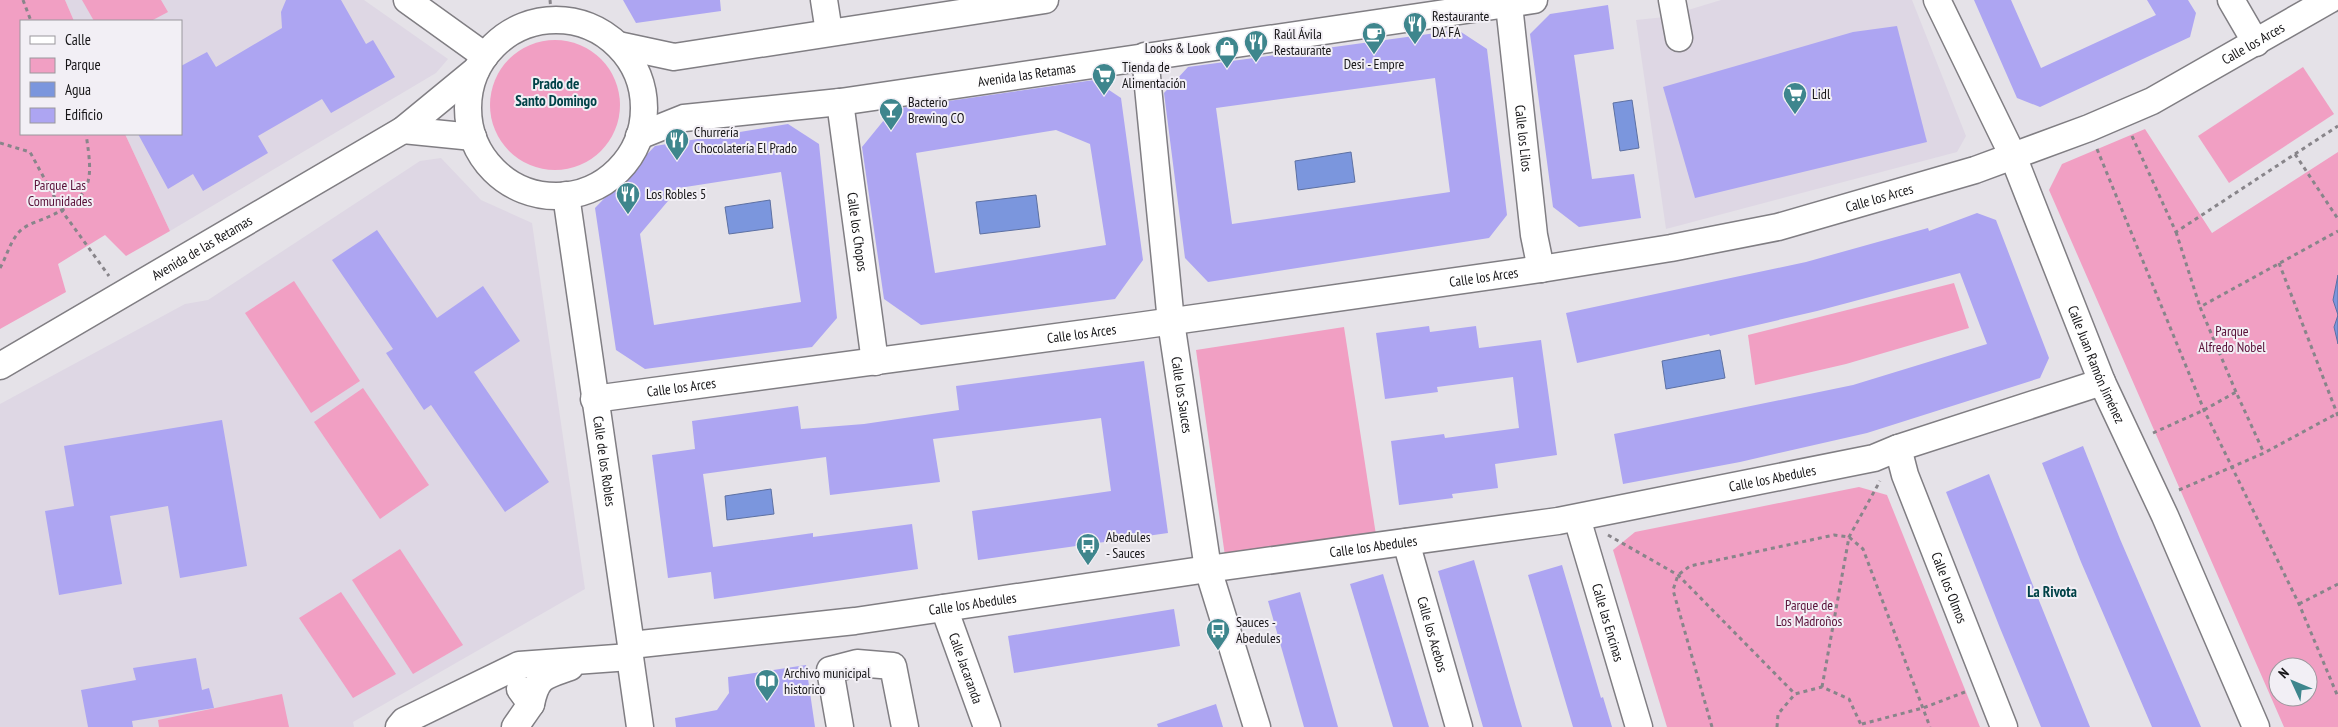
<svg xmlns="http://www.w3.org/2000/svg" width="2338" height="727" viewBox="0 0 2338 727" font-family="'PT Sans Narrow',sans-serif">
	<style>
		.built { fill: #ded7e4 }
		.green { fill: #f19fc3; fill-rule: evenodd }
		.water { fill: #7b96dd; stroke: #5d70a2 }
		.building { fill: #ada5f2; fill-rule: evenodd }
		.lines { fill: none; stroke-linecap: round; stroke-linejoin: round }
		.minor-casing { stroke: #807e83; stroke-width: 29 }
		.path { stroke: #88858a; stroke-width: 3; stroke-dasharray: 4 4; stroke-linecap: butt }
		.minor { stroke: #fff; stroke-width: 26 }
		.labels { text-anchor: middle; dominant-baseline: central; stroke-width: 4; stroke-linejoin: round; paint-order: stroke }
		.poi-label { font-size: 14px; fill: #171618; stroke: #f2eff5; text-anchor: start }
		.street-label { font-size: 14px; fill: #171618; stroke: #f2eff5 }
		.park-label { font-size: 14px; fill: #591038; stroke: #f2eff5 }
		.neighbourhood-label { font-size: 15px; font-weight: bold; fill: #004247; stroke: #f2eff5 }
	</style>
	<rect width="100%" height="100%" fill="#e5e2e8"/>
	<!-- built -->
	<g class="built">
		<polygon points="65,0 364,0 448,59 436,73 170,231 125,134 181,134 181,21 74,21"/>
		<polygon points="1721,0 1912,0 1966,136 1957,152 1666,229 1636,20 1665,17"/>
		<polygon points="441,158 481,200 532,223 585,589 353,722 354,727 0,727 0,404 185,304 208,300 420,161"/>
	</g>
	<!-- green -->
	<g class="green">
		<polygon points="0,0 65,0 74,21 21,21 21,134 125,134 170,231 126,256 105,235 58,264 66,292 0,329"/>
		<polygon points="82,0 161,0 168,12 151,21 94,21"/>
		<circle cx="555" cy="105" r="65"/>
		<polygon points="2303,67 2334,114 2229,183 2198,136"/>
		<path d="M2145 129 2212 233 2338 152V727H2284L2049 190 2062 164ZM2278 667H2308V697H2278Z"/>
		<polygon points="294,281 360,381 311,413 245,313"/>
		<polygon points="1954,283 1969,328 1846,364 1755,385 1748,335"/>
		<polygon points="1344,327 1376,535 1225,556 1196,350"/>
		<polygon points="363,388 429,485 380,519 314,422"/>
		<polygon points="1859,487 1887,495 1980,727 1667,727 1613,550 1635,532"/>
		<polygon points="400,549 463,645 413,674 352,580"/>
		<polygon points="341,592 396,674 353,698 299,618"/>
		<polygon points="282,694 289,727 159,727 158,720"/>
	</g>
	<!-- water -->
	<g class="water">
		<polygon points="1632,100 1639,148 1620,151 1613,103"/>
		<polygon points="1351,152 1355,182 1298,190 1295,161"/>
		<polygon points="1036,195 1040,227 980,234 976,202"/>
		<polygon points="770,200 773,228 729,234 725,207"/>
		<polygon points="2338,275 2338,344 2334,327 2338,315 2333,300"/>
		<polygon points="1720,350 1725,378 1666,389 1662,361"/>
		<polygon points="771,489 774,514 727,520 725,496"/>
	</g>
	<!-- building -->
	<g class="building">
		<polygon points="286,0 341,0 366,44 373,40 395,77 331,113 322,99 258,136 268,153 203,191 193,174 168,189 138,134 181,134 181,66 207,52 216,67 282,28 281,12"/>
		<polygon points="623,0 720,0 721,11 636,23"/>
		<polygon points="1974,0 2011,0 2041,68 2156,15 2147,0 2188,0 2196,13 2190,37 2040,107 2017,98"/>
		<polygon points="1608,5 1614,49 1574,55 1592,179 1634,174 1641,218 1579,227 1553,207 1530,34 1550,14"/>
		<polygon points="1897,26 1927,142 1695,198 1663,87 1853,32"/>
		<path d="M1458 30 1487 49 1507 215 1489 238 1208 282 1185 258 1164 93 1188 67ZM1435 78 1450 192 1232 224 1216 108Z"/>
		<path d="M1094 80 1121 98 1143 260 1115 299 921 325 884 299 862 147 893 109ZM1056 130 1090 144 1106 245 935 273 916 153Z"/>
		<path d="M788 124 819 144 837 318 812 347 645 369 616 350 595 208 655 146ZM781 172 801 302 654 325 640 234 679 188Z"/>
		<polygon points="1977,213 1996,220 2049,358 2040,378 1867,433 1740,462 1623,484 1614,434 1853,385 1987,344 1960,273 1817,311 1710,336 1709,334 1577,363 1566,313 1806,262 1928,228 1929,231"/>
		<polygon points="377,230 437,318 483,286 520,341 474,372 549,482 505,512 431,405 424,410 386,353 393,349 332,260"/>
		<polygon points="1429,326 1430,332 1476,326 1479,348 1541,340 1557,455 1495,464 1498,488 1452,494 1453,498 1399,505 1391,441 1444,434 1445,438 1519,428 1513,377 1437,387 1438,392 1385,399 1376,333"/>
		<polygon points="1144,361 1168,533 978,560 972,511 1111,491 1101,418 933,439 940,482 830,495 826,457 703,474 713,547 813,533 813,537 912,524 918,569 714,599 711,572 668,578 652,455 695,449 692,421 798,406 801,429 864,424 959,410 956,386"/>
		<polygon points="222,420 247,566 180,578 168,506 110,516 122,584 59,595 45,511 74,506 64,446"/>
		<polygon points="2083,446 2120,539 2201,727 2152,727 2081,562 2042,463"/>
		<polygon points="1989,474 2038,598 2090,727 2041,727 2000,628 1946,492"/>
		<polygon points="1474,560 1516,707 1522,727 1483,727 1438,571"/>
		<polygon points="1562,565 1601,698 1603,697 1612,727 1573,727 1528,575"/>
		<polygon points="1383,574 1429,727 1393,727 1350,584"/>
		<polygon points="1300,592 1338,727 1304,727 1268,601"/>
		<polygon points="1174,609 1180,646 1014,673 1008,636"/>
		<polygon points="196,658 202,690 209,688 214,708 132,721 133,727 88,727 81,690 136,680 133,668"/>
		<polygon points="806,665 815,727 676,727 675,718 717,710 729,693 728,677"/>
		<polygon points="1216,704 1223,727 1158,727 1157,724"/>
	</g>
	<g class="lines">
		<!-- minor casing -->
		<g class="minor-casing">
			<g id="minor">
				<polyline points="407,0 485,56"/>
				<polyline points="824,0 829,32"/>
				<polyline points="1672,0 1679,38"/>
				<path id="s1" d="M1937 0 2013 156 2102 382 2165 516 2256 727"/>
				<polyline points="2231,0 2256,43"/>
				<path id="s2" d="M1509 5 1534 235 1541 269"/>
				<circle cx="556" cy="108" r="88"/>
				<polyline points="618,45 674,57 1045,0"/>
				<path id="s3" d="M1145 56 1171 322 1208 569 1257 727"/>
				<path id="s4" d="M840 102 875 362"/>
				<polyline points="403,130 473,137"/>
				<path id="s5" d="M639 136 684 118 840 102 1534 0"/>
				<path id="s6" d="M566 195 631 645 630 657 640 727"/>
				<path id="s7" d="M0 366 403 130 476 70"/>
				<path id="s8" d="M594 399 1138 326 1541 269 1671 248 1778 227 1975 170 2089 128 2152 101 2329 0"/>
				<path id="s9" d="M1898 448 1905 475 2004 727"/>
				<path id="s10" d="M1577 518 1639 727"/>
				<path id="s11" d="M1406 542 1459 727"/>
				<path id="s12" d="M944 608 987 727"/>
				<path id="s13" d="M631 645 855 621 1208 569 1558 521 1874 458 1898 448 2102 382"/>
				<path d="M531 704C537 675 545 676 570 667"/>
				<polyline points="399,727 404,721 519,665 630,657"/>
				<polyline points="515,727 531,704 520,689"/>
				<polyline points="840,727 830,670 857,663 893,666 905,727"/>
			</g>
		</g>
		<!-- path -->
		<g class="path">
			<polyline points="23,0 31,21"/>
			<polyline points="550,0 552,20"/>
			<polyline points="2132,136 2176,232 2295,154 2338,219"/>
			<polyline points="0,143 30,152 62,211 109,276"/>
			<polyline points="2097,149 2204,410 2299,604 2338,697"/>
			<polyline points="2295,154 2338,126"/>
			<polyline points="2176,232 2200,307"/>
			<polyline points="2279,263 2338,416"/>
			<path d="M0 268C7 256 10 241 20 231 27 224 39 221 48 217 94 197 93 180 86 134"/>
			<polyline points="2236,392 2200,307 2338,231"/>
			<polyline points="2153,433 2204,410 2236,392 2264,453"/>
			<polyline points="2179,490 2264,453 2338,413"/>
			<polyline points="1608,535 1678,575 1795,694"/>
			<polyline points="2299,604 2338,584"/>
			<polyline points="1822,687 1849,537 1880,481"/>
			<polyline points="1862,724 1923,708 1965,692"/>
			<polyline points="1712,727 1673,590 1678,575 1690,566 1834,535 1849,537 1863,549 1930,727"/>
			<polyline points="1777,727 1778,714 1795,694 1822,687 1849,699 1862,727"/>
		</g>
		<!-- minor -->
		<use href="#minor" class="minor"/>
	</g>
	<!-- icons -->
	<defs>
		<g id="restaurant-pin" transform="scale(1.25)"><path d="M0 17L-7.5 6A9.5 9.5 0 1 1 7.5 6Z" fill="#3e868d" stroke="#f2eff5"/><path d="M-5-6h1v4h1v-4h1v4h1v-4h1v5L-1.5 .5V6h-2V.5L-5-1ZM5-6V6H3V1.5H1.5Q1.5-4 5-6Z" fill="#fff"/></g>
		<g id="cafe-pin" transform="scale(1.25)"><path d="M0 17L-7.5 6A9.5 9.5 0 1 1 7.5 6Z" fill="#3e868d" stroke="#f2eff5"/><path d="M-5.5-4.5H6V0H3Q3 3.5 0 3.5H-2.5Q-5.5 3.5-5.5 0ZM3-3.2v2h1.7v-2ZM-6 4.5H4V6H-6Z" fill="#fff"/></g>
		<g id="shop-pin" transform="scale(1.25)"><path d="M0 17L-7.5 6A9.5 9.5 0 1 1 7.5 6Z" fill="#3e868d" stroke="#f2eff5"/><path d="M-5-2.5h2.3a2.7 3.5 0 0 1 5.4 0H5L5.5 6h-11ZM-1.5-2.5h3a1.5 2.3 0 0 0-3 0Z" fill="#fff"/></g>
		<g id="supermarket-pin" transform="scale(1.25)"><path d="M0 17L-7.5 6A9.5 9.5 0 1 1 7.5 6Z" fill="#3e868d" stroke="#f2eff5"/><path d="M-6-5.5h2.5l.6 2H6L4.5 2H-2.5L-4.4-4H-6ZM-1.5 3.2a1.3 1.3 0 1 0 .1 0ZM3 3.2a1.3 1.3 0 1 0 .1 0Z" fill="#fff"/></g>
		<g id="bar-pin" transform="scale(1.25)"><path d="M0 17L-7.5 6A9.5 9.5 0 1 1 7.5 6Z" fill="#3e868d" stroke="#f2eff5"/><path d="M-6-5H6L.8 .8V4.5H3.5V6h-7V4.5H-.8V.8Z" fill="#fff"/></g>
		<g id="bus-pin" transform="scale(1.25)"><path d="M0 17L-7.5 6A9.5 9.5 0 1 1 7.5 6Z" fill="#3e868d" stroke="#f2eff5"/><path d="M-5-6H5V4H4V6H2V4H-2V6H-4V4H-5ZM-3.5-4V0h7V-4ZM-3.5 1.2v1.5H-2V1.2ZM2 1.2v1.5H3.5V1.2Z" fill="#fff"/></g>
		<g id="library-pin" transform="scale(1.25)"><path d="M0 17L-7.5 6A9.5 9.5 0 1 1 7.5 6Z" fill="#3e868d" stroke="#f2eff5"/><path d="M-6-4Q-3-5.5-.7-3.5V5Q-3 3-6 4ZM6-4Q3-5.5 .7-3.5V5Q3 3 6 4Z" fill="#fff"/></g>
	</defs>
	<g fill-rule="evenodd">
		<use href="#restaurant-pin" x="1415" y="24"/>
		<use href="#cafe-pin" x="1374" y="34"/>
		<use href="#restaurant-pin" x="1256" y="42"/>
		<use href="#shop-pin" x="1227" y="48"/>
		<use href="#supermarket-pin" x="1104" y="75"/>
		<use href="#supermarket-pin" x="1795" y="94"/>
		<use href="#bar-pin" x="891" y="110"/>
		<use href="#restaurant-pin" x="677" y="140"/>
		<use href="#restaurant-pin" x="628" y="194"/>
		<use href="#bus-pin" x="1088" y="545"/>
		<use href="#bus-pin" x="1218" y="630"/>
		<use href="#library-pin" x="767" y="681"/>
	</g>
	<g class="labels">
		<!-- poi labels -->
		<g class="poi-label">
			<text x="1432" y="16">Restaurante<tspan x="1432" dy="16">DA FA</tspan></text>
			<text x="1274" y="34">Raúl Ávila<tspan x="1274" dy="16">Restaurante</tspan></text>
			<text x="1210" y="48" text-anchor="end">Looks &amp; Look</text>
			<text x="1374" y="64" text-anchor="middle">Desi - Empre</text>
			<text x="1122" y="67">Tienda de<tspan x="1122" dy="16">Alimentación</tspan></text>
			<text x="1812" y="94">Lidl</text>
			<text x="908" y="102">Bacterio<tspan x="908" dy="16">Brewing CO</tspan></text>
			<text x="694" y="132">Churrería<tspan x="694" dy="16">Chocolatería El Prado</tspan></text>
			<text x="646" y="194">Los Robles 5</text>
			<text x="1106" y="537">Abedules<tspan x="1106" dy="16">- Sauces</tspan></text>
			<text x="1236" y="622">Sauces -<tspan x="1236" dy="16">Abedules</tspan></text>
			<text x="784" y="673">Archivo municipal<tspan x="784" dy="16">historico</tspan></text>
		</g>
		<!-- street labels -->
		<g class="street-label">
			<text stroke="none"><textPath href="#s8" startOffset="1708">Calle los Arces</textPath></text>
			<text stroke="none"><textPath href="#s5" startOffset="394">Avenida las Retamas</textPath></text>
			<text stroke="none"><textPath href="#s2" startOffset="134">Calle los Lilos</textPath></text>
			<text stroke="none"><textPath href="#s8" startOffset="1302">Calle los Arces</textPath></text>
			<text stroke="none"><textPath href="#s4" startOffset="131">Calle los Chopos</textPath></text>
			<text stroke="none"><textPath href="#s7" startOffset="234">Avenida de las Retamas</textPath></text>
			<text stroke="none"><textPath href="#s8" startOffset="898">Calle los Arces</textPath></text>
			<text stroke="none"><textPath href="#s8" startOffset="492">Calle los Arces</textPath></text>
			<text stroke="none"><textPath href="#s1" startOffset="398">Calle Juan Ramón Jiménez</textPath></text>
			<text stroke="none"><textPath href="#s8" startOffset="88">Calle los Arces</textPath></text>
			<text stroke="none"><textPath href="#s3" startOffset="341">Calle los Sauces</textPath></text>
			<text stroke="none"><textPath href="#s6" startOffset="269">Calle de los Robles</textPath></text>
			<text stroke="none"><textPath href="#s13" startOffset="1154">Calle los Abedules</textPath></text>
			<text stroke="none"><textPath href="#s13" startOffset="749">Calle los Abedules</textPath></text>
			<text stroke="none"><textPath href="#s9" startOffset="149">Calle los Olmos</textPath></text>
			<text stroke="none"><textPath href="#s13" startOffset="344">Calle los Abedules</textPath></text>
			<text stroke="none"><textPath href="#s10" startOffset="109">Calle las Encinas</textPath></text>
			<text stroke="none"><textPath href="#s11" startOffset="96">Calle los Acebos</textPath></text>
			<text stroke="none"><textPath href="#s12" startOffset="64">Calle Jacaranda</textPath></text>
		</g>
		<!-- park labels -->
		<g class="park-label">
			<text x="60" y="185">Parque Las<tspan x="60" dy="16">Comunidades</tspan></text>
			<text x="2232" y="331">Parque<tspan x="2232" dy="16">Alfredo Nobel</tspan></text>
			<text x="1809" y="605">Parque de<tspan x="1809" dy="16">Los Madroños</tspan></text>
		</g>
		<!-- neighbourhood labels -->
		<g class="neighbourhood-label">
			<text x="556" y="83">Prado de<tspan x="556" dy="17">Santo Domingo</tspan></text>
			<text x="2052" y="591">La Rivota</text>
		</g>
	</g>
	<!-- legend -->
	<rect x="20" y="20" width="162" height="115" fill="#f2eff5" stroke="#9a989d"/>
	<rect x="30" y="36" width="25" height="8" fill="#ffffff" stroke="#9a989d"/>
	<text x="65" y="45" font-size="15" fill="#171618">Calle</text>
	<rect x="30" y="58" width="25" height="15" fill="#f19fc3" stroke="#9a989d"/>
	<text x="65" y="70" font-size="15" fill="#171618">Parque</text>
	<rect x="30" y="82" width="25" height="15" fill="#7b96dd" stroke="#9a989d"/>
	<text x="65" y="95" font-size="15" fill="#171618">Agua</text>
	<rect x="30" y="108" width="25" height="15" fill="#ada5f2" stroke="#9a989d"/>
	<text x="65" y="120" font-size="15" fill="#171618">Edificio</text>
	<!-- north arrow -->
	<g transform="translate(2293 682) rotate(314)"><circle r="24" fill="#f2eff5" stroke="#9a989d"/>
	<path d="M0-4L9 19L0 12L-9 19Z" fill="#3e868d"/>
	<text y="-8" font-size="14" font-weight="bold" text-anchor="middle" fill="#171618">N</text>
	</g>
</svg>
